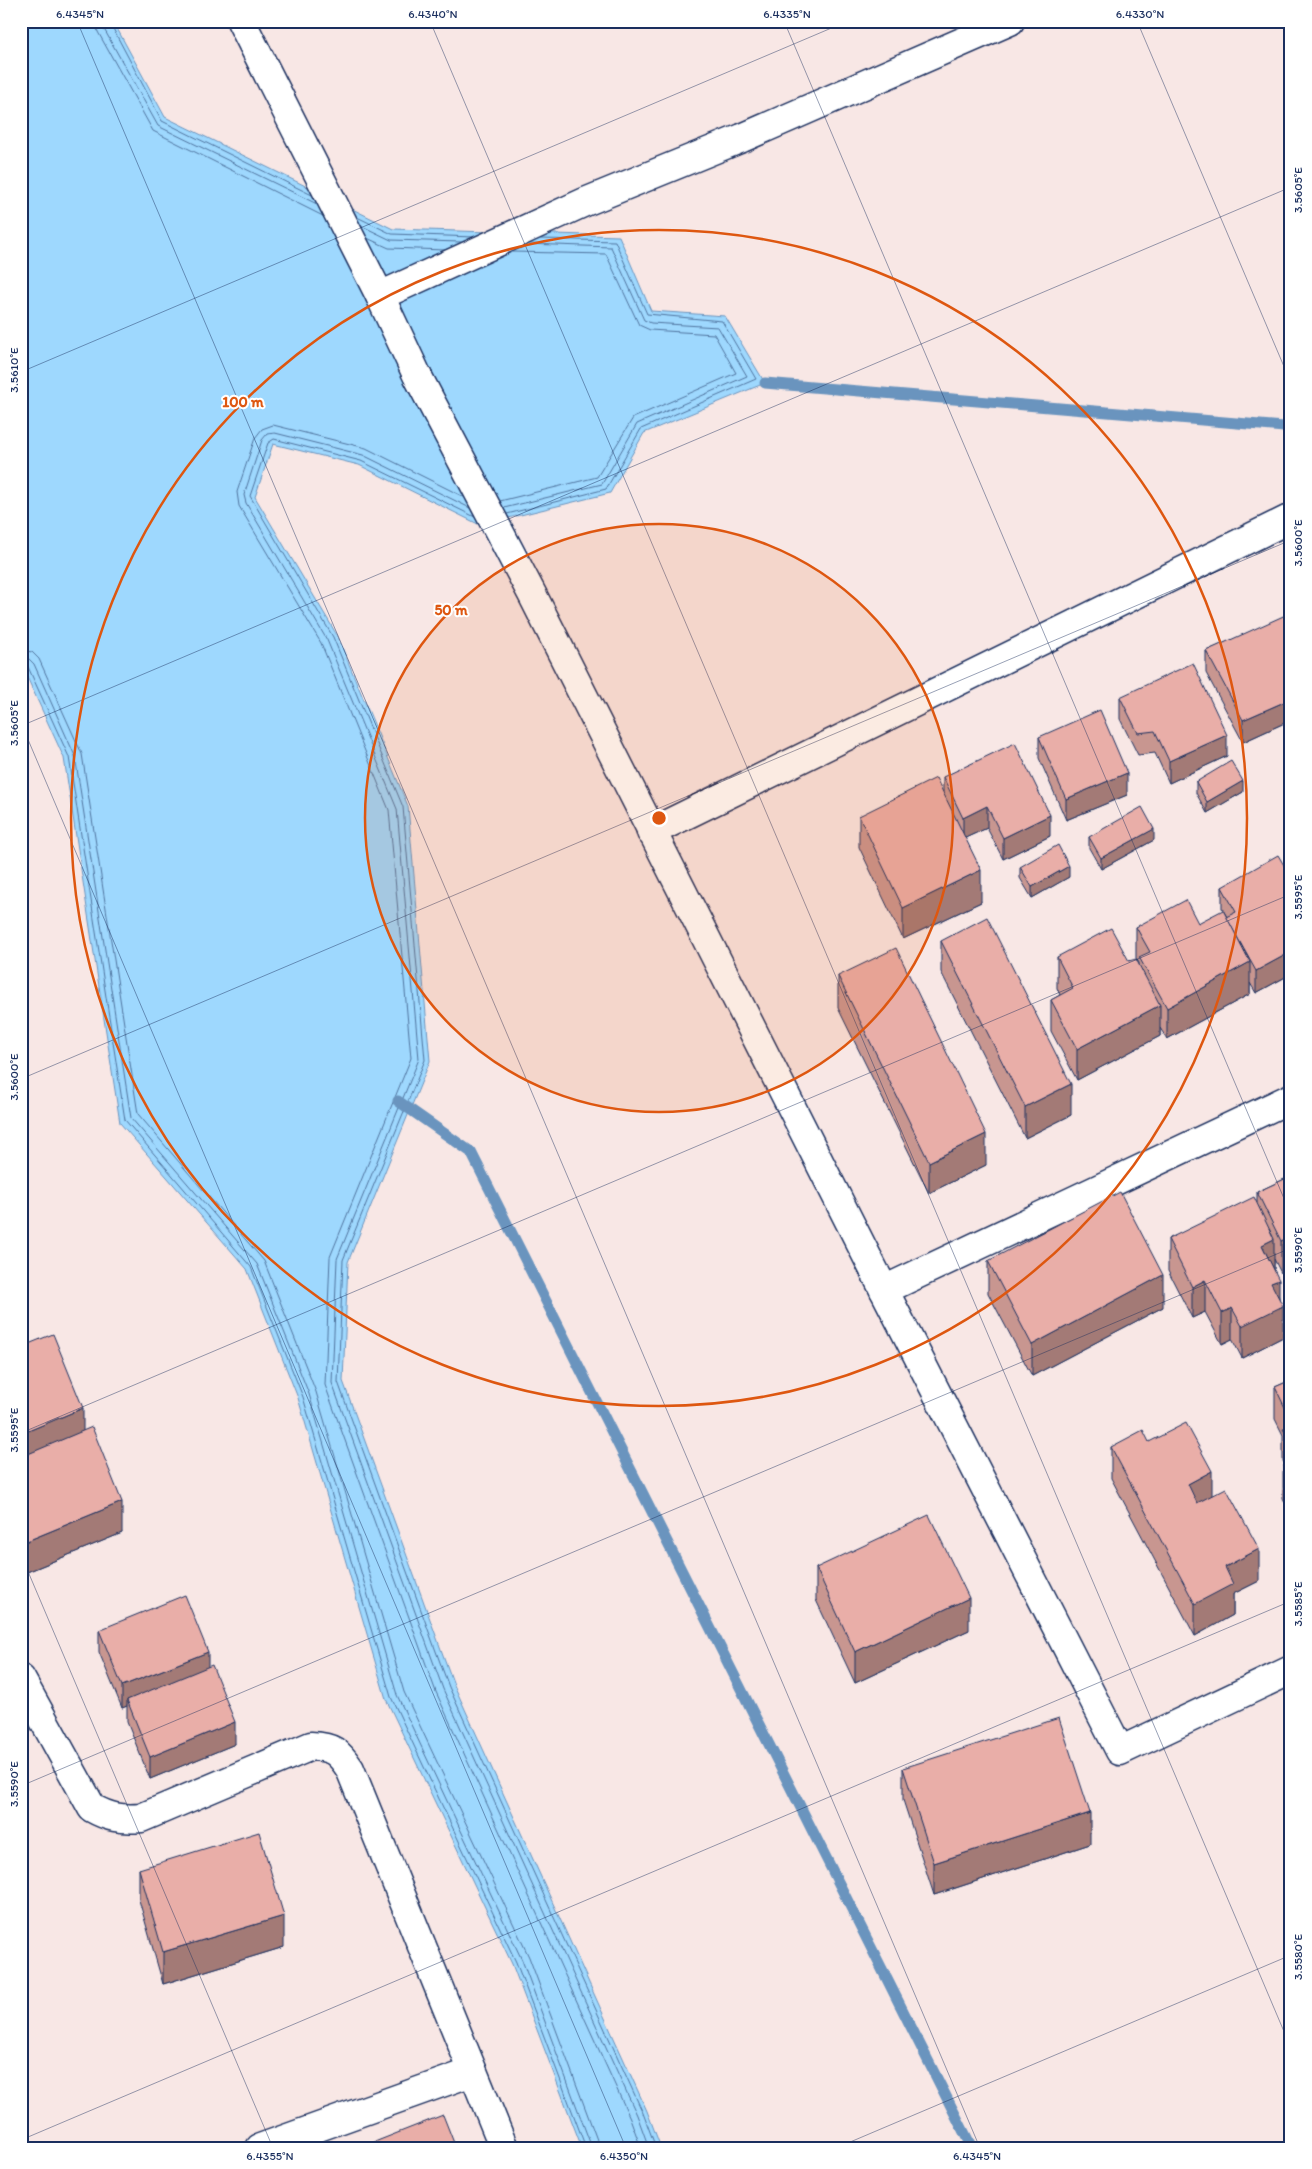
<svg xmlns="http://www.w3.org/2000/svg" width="1312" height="2169" viewBox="0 0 1312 2169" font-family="Itim,sans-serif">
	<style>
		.water { fill: #9ed8fe; stroke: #6a94be }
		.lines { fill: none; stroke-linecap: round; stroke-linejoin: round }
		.shore { stroke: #4f739e; stroke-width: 1 }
		.stream { stroke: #6a94be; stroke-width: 11 }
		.minor-casing { stroke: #1b2f5e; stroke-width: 31 }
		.minor { stroke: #fff; stroke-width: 28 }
		.wall { fill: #c89690; stroke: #1b2f5e }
		.shaded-wall { fill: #a37a76; stroke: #1b2f5e }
		.building { fill: #e9aea8; stroke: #1b2f5e }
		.ticks { fill: none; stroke: #1b2f5e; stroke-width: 1; stroke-opacity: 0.45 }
		.ring { fill: none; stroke: #de5710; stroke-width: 2.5 }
		.centre { fill: #de5710; stroke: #fff; stroke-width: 2.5 }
		.ring-label { font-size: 15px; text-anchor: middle; font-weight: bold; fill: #de5710; stroke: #fff; stroke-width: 4; stroke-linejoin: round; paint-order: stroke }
		.neatline { fill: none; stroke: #1b2f5e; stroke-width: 2 }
		.ticks-label { font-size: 12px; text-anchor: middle; fill: #1b2f5e }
	</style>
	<rect width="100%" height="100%" fill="#f8e7e5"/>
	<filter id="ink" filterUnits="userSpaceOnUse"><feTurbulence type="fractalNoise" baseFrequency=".02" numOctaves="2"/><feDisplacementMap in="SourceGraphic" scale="10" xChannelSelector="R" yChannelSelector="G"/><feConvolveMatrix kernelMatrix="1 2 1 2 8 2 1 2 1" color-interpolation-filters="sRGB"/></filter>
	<g filter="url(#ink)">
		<!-- water -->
		<polygon class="water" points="21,21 113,21 165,117 393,229 619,236 651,311 725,316 765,383 644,433 610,493 480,525 359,465 273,444 255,497 337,635 408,806 430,1061 348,1262 343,1381 454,1685 647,2111 661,2148 582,2148 512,1964 386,1699 298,1398 247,1269 120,1123 64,758 21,664"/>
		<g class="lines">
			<!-- shore -->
			<g class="shore">
				<polyline points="95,21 98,32 153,131 323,216"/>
				<polyline points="103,21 104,29 158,126 317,204"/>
				<polyline points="109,21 162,121 312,195"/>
				<polyline points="357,217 392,234 474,237"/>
				<polyline points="362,226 391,240 461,242"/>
				<polyline points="367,238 389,248 445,250"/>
				<polyline points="464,497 366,448 273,425 262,429 255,438 237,492 239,506 321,643 389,810 411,1058 330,1257 325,1385 436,1692 630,2118 641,2148"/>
				<polyline points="500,501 597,477 633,418 736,373 714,334 650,330 639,325 606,254 513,252"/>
				<polyline points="470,508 363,455 275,433 267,434 262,440 244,495 246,503 327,640 397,809 419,1059 337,1259 332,1383 443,1689 637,2115 649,2148"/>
				<polyline points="504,508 602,484 637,424 747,376 718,327 651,323 644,320 611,247 528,244"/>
				<polyline points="507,514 606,489 641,429 756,379 722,321 647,314 615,241 541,239"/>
				<polyline points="475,517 361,461 274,439 268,443 250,496 333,637 403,807 425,1060 343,1260 338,1382 449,1687 643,2113 656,2148"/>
				<polyline points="21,650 32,652 39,659 82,754 138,1114 264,1261 316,1392 404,1692 529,1957 600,2148"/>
				<polyline points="21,657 29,659 34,664 75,756 131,1118 257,1264 309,1394 397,1695 522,1960 592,2148"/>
				<polyline points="21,663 28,667 69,757 125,1120 251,1267 303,1397 391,1697 516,1962 586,2148"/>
			</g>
			<!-- stream -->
			<g class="stream">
				<polyline points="765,383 1284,427 1291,423"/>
				<polyline points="398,1101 471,1152 972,2148"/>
			</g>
			<!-- minor casing -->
			<g class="minor-casing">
				<g id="minor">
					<polyline points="241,21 380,296"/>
					<polyline points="1010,21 742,138 585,202 380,296 417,375 533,596 884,1290 1120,1751 1291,1670"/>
					<polyline points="651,832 1291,518"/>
					<polyline points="884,1290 1291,1098"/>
					<path d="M21 1679 92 1808C108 1817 121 1820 141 1818L311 1746C333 1747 338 1751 350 1769L504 2148"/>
					<polyline points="260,2148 472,2072"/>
				</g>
			</g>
			<!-- minor -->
			<use href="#minor" class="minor"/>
		</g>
		<!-- wall -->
		<g class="wall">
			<polygon points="1291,615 1291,720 1243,742 1206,673 1206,651"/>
			<polygon points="1120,697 1227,756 1169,783 1155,753 1138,755 1120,719"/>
			<polygon points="1039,737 1127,795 1066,820 1039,758"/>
			<polygon points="943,777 1050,836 1003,859 987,828 965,838 981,902 903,939 859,847 859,816 943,792"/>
			<polygon points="1196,782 1243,792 1207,813 1196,793"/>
			<polygon points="1089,837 1154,840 1101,869 1089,848"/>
			<polygon points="1020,867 1069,877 1032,898 1020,878"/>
			<polygon points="1291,877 1291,974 1256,993 1250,983 1250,994 1167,1039 1160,1028 1160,1036 1077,1080 1051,1031 1051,1000 1060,995 1057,988 1057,957 1129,961 1139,965 1139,963 1136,958 1136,927 1198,923 1227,917 1222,908 1222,887"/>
			<polygon points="941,941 1071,1115 1025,1138 941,972"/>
			<polygon points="838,976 986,1165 929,1193 838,1008"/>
			<polygon points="1291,1176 1291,1277 1287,1270 1281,1273 1274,1259 1274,1270 1279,1298 1283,1337 1242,1358 1232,1339 1222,1344 1205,1312 1192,1318 1168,1271 1168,1239 1257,1203 1257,1192"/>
			<polygon points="988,1261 1163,1307 1032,1376 988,1293"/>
			<polygon points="21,1347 83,1431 122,1533 22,1574 21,1572"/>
			<polygon points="1291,1380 1291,1515 1283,1498 1283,1466 1285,1465 1283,1461 1283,1435 1275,1419 1275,1387"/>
			<polygon points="1149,1442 1212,1495 1259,1581 1233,1594 1233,1615 1195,1636 1111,1478 1111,1447"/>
			<polygon points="816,1568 969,1630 855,1683 816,1600"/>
			<polygon points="99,1630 208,1667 235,1744 150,1779 127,1722 127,1706 122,1708 99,1652"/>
			<polygon points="903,1768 1090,1844 934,1895 903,1800"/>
			<polygon points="1291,1828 1291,1861 1286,1851 1286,1830"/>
			<polygon points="139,1869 284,1947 163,1984 139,1900"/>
		</g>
		<!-- shaded-wall -->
		<g class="shaded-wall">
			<polygon points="1291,699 1291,720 1243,742 1243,720"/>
			<polygon points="1227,735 1227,756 1169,783 1169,761"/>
			<polygon points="1127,773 1127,795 1066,820 1066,799"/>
			<polygon points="1243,781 1243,792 1207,813 1207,802"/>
			<polygon points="987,806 987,828 963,839 963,818"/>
			<polygon points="1050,815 1050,836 1003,859 1003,838"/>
			<polygon points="1154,829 1154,840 1101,869 1101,858"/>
			<polygon points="1069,866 1069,877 1032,898 1032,887"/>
			<polygon points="981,870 981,902 903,939 903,908"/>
			<polygon points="1291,952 1291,974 1256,993 1256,971"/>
			<polygon points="1250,962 1250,994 1167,1039 1167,1008"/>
			<polygon points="1160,1005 1160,1036 1077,1080 1077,1049"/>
			<polygon points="1071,1084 1071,1115 1025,1138 1025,1107"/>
			<polygon points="986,1134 986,1165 929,1193 929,1162"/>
			<polygon points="1287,1238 1287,1270 1281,1273 1281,1241"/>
			<polygon points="1274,1239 1274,1270 1262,1245"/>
			<polygon points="1163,1275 1163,1307 1032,1376 1032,1345"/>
			<polygon points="1205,1280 1205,1312 1192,1318 1192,1287"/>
			<polygon points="1279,1280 1279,1308 1283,1306 1283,1337 1242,1358 1242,1326 1271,1283"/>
			<polygon points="1232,1308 1232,1339 1222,1344 1222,1313"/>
			<polygon points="83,1408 83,1440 21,1465 21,1434"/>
			<polygon points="1212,1471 1212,1502 1188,1515 1188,1484"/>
			<polygon points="122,1502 122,1533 22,1574 22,1543"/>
			<polygon points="1259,1549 1259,1581 1233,1594 1233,1615 1195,1636 1195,1604 1225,1567"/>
			<polygon points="969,1598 969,1630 855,1683 855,1652"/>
			<polygon points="208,1652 208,1673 127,1700 127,1706 122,1708 122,1686"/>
			<polygon points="235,1722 235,1744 150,1779 150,1757"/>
			<polygon points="1090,1813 1090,1844 934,1895 934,1863"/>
			<polygon points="284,1916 284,1947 163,1984 163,1952"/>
		</g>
		<!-- building -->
		<g class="building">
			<polygon points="1290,613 1291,615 1291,699 1243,720 1206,651"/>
			<polygon points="1193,663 1227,735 1169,761 1155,731 1138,733 1120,697"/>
			<polygon points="1100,710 1127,773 1066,799 1039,737"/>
			<polygon points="1015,743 1050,815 1003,838 987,806 963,818 943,777"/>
			<polygon points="1231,761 1243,781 1207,802 1196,782"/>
			<polygon points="936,778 981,870 903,908 859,816"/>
			<polygon points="1142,807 1154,829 1101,858 1089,837"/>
			<polygon points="1058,845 1069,866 1032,887 1020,867"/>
			<polygon points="1278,855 1291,877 1291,952 1256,971 1226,917 1236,912 1222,887"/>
			<polygon points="1186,900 1198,923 1223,910 1250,962 1167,1008 1139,957 1150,952 1136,927"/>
			<polygon points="987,917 1071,1084 1025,1107 941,941"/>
			<polygon points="1111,928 1129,961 1136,959 1160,1005 1077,1049 1051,1000 1073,988 1057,957"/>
			<polygon points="896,948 986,1134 929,1162 838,976"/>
			<polygon points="1291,1176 1291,1246 1287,1238 1281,1241 1257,1192"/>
			<polygon points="1120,1192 1163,1275 1032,1345 988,1261"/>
			<polygon points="1254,1197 1274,1239 1262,1245 1279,1280 1271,1283 1283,1306 1242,1326 1232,1308 1222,1313 1205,1280 1192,1287 1168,1239"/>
			<polygon points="53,1334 83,1408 21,1434 21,1347"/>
			<polygon points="1291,1380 1291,1420 1275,1387"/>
			<polygon points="1186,1423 1212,1471 1188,1484 1197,1503 1226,1488 1259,1549 1225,1567 1233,1584 1195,1604 1111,1447 1143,1430 1149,1442"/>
			<polygon points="1291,1426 1291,1445 1283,1429"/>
			<polygon points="92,1427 122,1502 22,1543 21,1541 21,1457"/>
			<polygon points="1291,1463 1291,1484 1283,1466"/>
			<polygon points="929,1515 969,1598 855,1652 816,1568"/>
			<polygon points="185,1595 208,1652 122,1686 99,1630"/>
			<polygon points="212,1665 235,1722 150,1757 127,1700"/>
			<polygon points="1059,1718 1090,1813 934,1863 903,1768"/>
			<polygon points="1291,1828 1291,1839 1286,1830"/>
			<polygon points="259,1832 284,1916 163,1952 139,1869"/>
			<polygon points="443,2115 456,2148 368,2148 367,2145"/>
		</g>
	</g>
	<!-- ticks -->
	<path class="ticks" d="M77 21 980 2148M430 21 1291 2048M784 21 1291 1215M1137 21 1291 383M21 372 848 21M21 723 626 2148M21 726 1291 187M21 1079 1291 540M21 1433 1291 894M21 1555 273 2148M21 1786 1291 1248M21 2140 1291 1601M836 2148 1291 1955"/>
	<!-- distance rings -->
	<circle cx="659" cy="818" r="294" fill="#de5710" fill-opacity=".12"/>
	<g class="ring">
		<circle cx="659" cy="818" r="294"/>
		<circle cx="659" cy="818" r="588"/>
	</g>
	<circle cx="659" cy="818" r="8" class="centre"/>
	<g class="ring-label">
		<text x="243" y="407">100 m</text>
		<text x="451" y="615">50 m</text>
	</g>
	<!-- margin -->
	<rect width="1312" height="2169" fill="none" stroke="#fff" stroke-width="55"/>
	<rect x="28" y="28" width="1256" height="2114" class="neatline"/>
	<g class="ticks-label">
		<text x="80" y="18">6.4345°N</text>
		<text x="433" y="18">6.4340°N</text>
		<text x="787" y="18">6.4335°N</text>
		<text x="1140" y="18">6.4330°N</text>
		<text transform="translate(1298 190) rotate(-90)" y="4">3.5605°E</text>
		<text transform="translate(14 370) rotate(-90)" y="4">3.5610°E</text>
		<text transform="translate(1298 543) rotate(-90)" y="4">3.5600°E</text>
		<text transform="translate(14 723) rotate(-90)" y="4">3.5605°E</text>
		<text transform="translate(1298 897) rotate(-90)" y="4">3.5595°E</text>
		<text transform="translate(14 1077) rotate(-90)" y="4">3.5600°E</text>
		<text transform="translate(1298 1250) rotate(-90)" y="4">3.5590°E</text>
		<text transform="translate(14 1430) rotate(-90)" y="4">3.5595°E</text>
		<text transform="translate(1298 1604) rotate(-90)" y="4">3.5585°E</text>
		<text transform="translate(14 1784) rotate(-90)" y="4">3.5590°E</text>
		<text transform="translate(1298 1957) rotate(-90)" y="4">3.5580°E</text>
		<text x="270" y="2160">6.4355°N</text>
		<text x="624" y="2160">6.4350°N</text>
		<text x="977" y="2160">6.4345°N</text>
	</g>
</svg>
